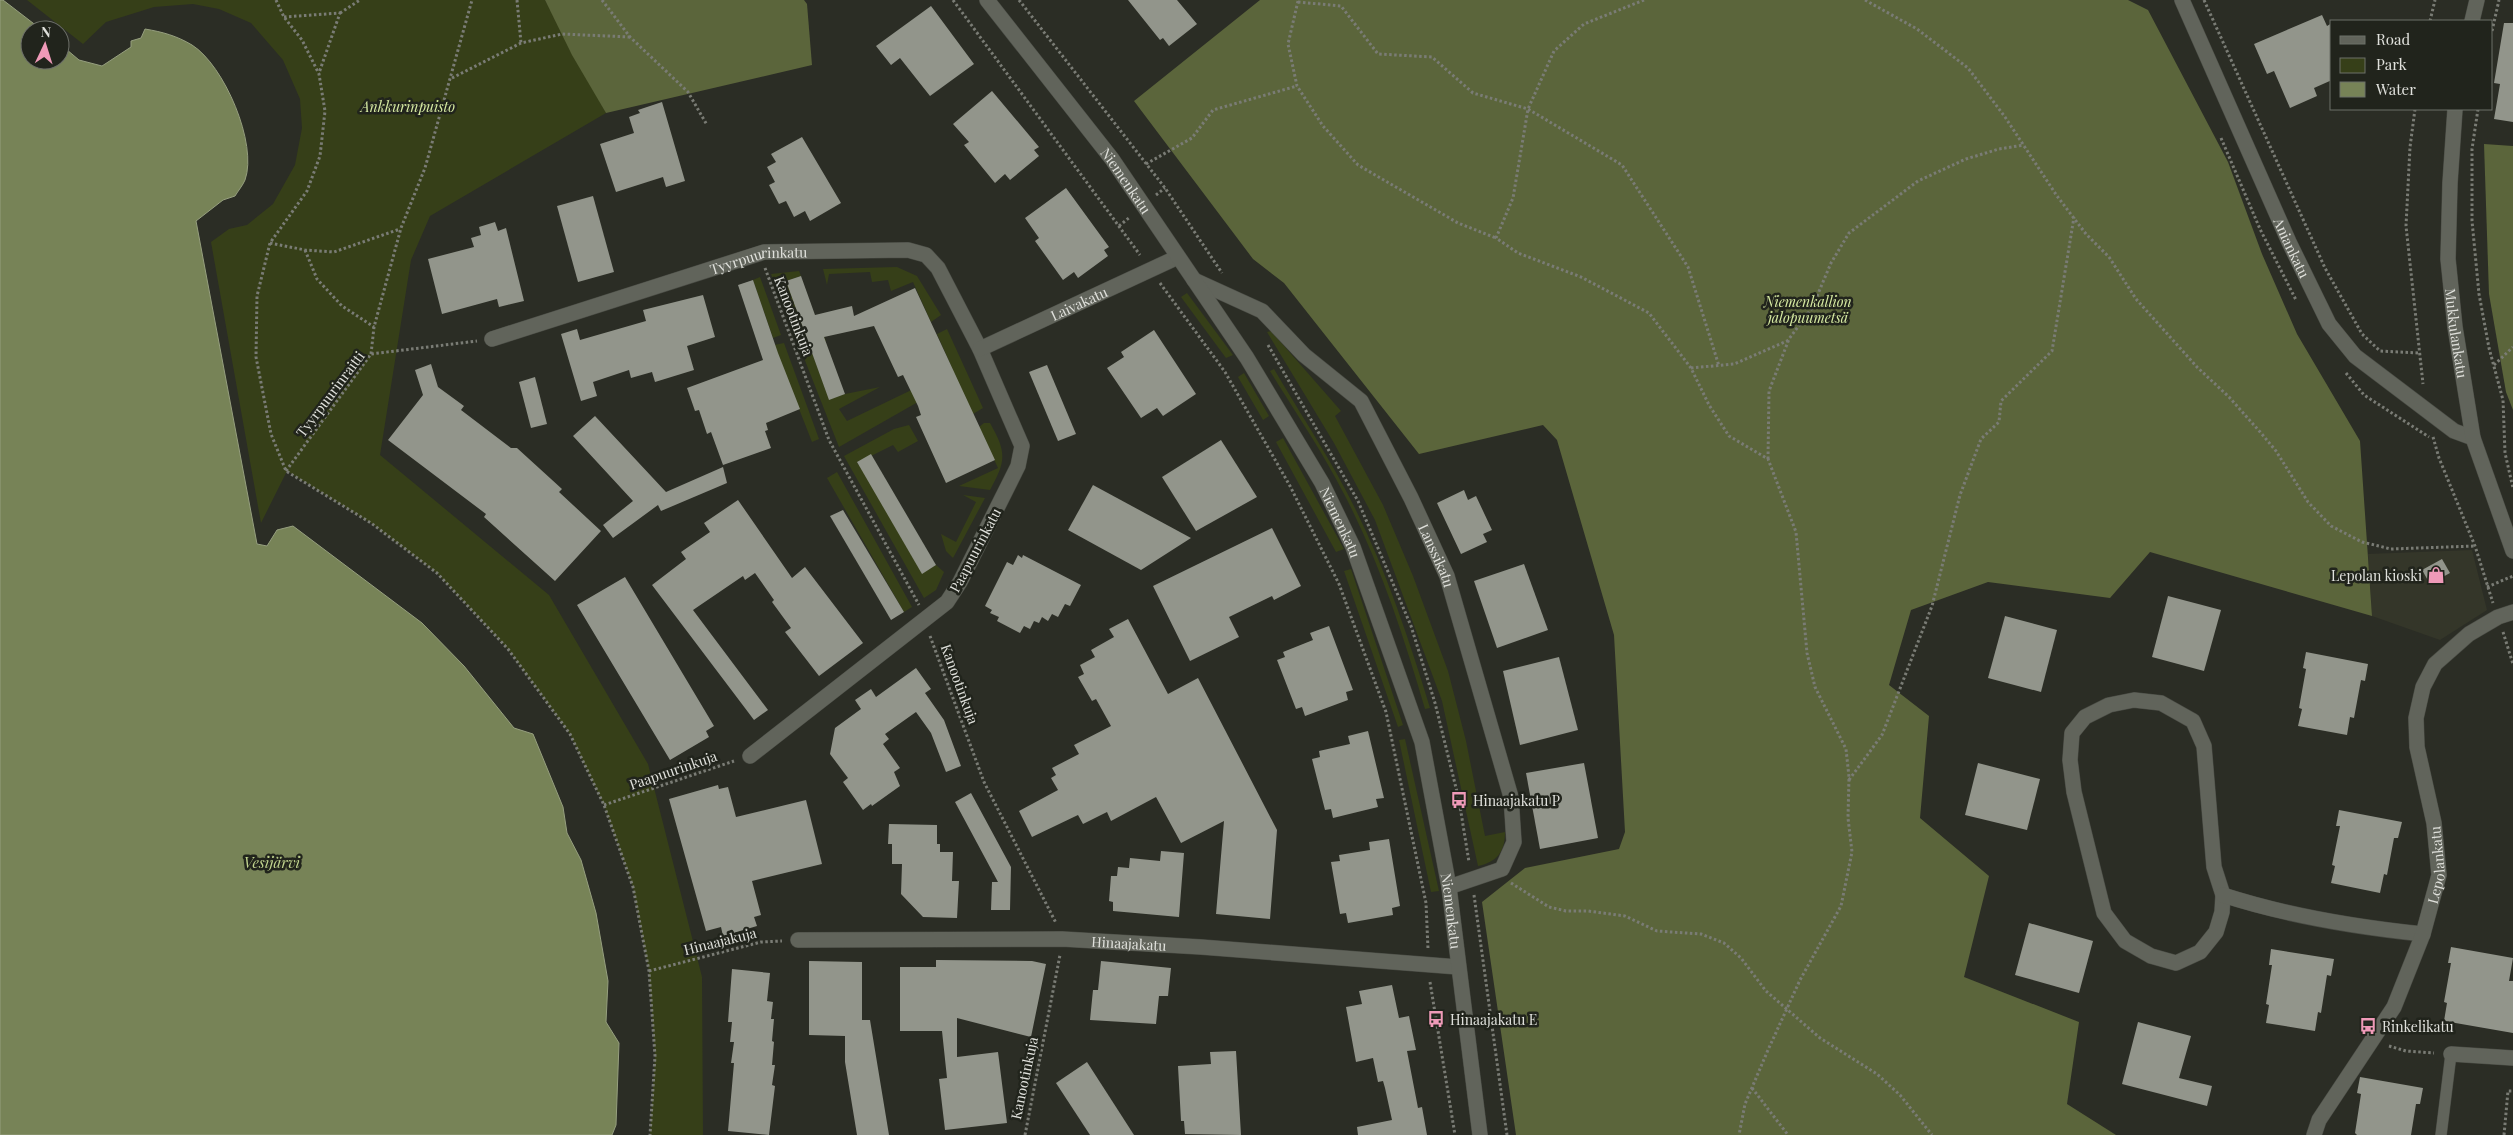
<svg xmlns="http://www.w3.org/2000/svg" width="2513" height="1135" viewBox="0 0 2513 1135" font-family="'Playfair Display',serif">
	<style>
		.built { fill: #343629 }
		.green { fill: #363f18 }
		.forest { fill: #5b653b }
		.water { fill: #778357; stroke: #969f7f }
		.building { fill: #92958b }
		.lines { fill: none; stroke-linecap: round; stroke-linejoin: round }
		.service-casing { stroke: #494b44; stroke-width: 12 }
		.minor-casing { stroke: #494b44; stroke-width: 16 }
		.tertiary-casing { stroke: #494b44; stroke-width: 16 }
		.path { stroke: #7a7c75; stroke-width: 3; stroke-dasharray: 2.5 2.5; stroke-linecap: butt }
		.service { stroke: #61645b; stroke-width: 11 }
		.minor { stroke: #61645b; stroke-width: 15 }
		.tertiary { stroke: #61645b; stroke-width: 15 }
		.labels { text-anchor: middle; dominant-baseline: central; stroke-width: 5; stroke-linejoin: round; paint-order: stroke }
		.park-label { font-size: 14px; font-style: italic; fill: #d7eba3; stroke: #21241c }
		.street-label { font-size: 14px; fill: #e0e1dc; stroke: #21241c }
		.poi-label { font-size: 14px; fill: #e0e1dc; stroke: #21241c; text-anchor: start }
		.water-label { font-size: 15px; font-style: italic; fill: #c2d58f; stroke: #21241c }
	</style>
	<rect width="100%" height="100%" fill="#2b2d25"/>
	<!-- built -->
	<polygon class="built" points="2472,550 2487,610 2440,640 2372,616 2368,554"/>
	<!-- green -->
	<g class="green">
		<polygon points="27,0 545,0 606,113 430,216 411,260 380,455 549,595 648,764 702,977 703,1135 650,1135 655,1056 649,971 633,887 604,805 570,734 508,649 437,573 371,523 287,471 261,523 211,242 229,229 247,225 273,204 295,165 302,128 300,99 283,60 251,23 219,9 193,4 154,7 106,22 83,44"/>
		<polygon points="897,267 917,276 941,315 931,322 913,282 891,291 888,280 872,282 870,272 829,274 827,285 823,269"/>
		<polygon points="799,271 801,276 786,281 807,337 822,332 826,341 810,347 829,399 845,394 880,387 839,409 847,421 953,370 937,334 947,329 983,408 973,414 946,386 839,447 771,274"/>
		<polygon points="760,277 781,335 773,338 753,280"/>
		<polygon points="1187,293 1233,355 1226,358 1181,297"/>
		<path d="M1271 331 1341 411 1335 416 1383 505 1413 576 1448 671 1466 741 1485 836 1505 832C1505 852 1497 862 1478 866L1442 701 1375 520 1334 443 1267 332Z"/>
		<polygon points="784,343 819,439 812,442 774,345"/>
		<path d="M1274 369C1295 405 1318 440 1338 476 1379 549 1406 629 1430 708L1425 709C1402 630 1376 551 1336 479 1316 442 1292 407 1270 371Z"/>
		<polygon points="1244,373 1269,416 1263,420 1238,377"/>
		<path d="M984 423H990C1007 453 1006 461 990 490L959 486 998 468 979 427Z"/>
		<polygon points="909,425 918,441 898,452 893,445 857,463 905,512 892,520 922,573 936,565 944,572 936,590 924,598 844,456 894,429"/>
		<polygon points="1283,438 1344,549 1336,552 1276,442"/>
		<polygon points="837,472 912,607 904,612 827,478"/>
		<polygon points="963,495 985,498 953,558 946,551 941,534 956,542 976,502"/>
		<polygon points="1351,569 1403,725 1398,727 1344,571"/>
		<polygon points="1405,739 1439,891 1431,892 1399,740"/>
	</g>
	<!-- forest -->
	<g class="forest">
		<polygon points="545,0 804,0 807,4 812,65 606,113 572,55"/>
		<polygon points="1260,0 2128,0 2148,10 2228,162 2262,254 2297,334 2360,441 2372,616 2150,552 2110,598 1988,582 1911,610 1889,685 1929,716 1920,818 1989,876 1964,977 2079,1022 2067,1104 2116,1135 1516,1135 1482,902 1525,868 1619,849 1625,832 1614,635 1557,440 1543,425 1419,454 1284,283 1253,259 1134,101"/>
		<polygon points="2484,144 2513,146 2513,410 2506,392 2489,294"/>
	</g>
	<!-- water -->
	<path class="water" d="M0 0H3L42 30H30V60H60V44L79 60 102 66 131 47V41L141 38 145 29C163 32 177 36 192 45 224 65 258 144 245 180 243 185 238 191 235 196L223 200 196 221 257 544 267 546 277 530 293 526 422 623 464 666 514 728 533 734 563 807 567 833 581 860 596 913 608 981 606 1022 619 1043 616 1125 612 1135H0Z"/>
	<!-- building -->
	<g class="building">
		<polygon points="1128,0 1177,0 1197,24 1169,46 1163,38 1160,40"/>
		<polygon points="931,6 974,64 930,96 900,58 891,65 876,46"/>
		<polygon points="2322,15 2327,26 2332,23 2332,80 2314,88 2317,96 2290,108 2274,71 2267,74 2254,44"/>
		<polygon points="2504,23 2513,23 2513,122 2494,119 2500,84 2494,83"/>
		<polygon points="992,91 1039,147 1034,150 1039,156 1010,180 1005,174 995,183 964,145 969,142 953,124"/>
		<polygon points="662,102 685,181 666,187 663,177 616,192 600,144 634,133 629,117 640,113 638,110"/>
		<polygon points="802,137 841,203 810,221 805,211 794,217 786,201 779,204 769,185 775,182 767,167 776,162 771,154"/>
		<polygon points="1066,188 1109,247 1104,250 1108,256 1078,278 1074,272 1063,280 1035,241 1039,238 1025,218"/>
		<polygon points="593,196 614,272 578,282 557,206"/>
		<polygon points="495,222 498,231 506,228 524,301 499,307 497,299 442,314 428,259 474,247 471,238 481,235 479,227"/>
		<polygon points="801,276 815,315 852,306 854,316 915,288 995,460 946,483 916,417 921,415 918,406 903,375 898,377 874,326 824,337 845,394 829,400 786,281"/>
		<polygon points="753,280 778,353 800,409 766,423 768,430 765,431 771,448 723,465 711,432 707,434 699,410 695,411 687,388 763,360 738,285"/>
		<polygon points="703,295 715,337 687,346 694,370 655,382 652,372 631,378 629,370 593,382 597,396 581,401 561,334 577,329 580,340 646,321 643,310"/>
		<polygon points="1154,330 1196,394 1163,416 1157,408 1141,418 1107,368 1124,357 1121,352"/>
		<polygon points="431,364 438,387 464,406 461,410 511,448 517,448 562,489 559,492 601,531 555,581 484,517 486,514 388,440 423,395 415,370"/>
		<polygon points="1047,365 1076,434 1058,441 1029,372"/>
		<polygon points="535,377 547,424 531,428 519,382"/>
		<polygon points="595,416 666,492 723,467 727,483 661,511 658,505 613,538 603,525 633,501 573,436"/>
		<polygon points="1221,440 1257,497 1196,531 1162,477"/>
		<polygon points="871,454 936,565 922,574 857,462"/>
		<polygon points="1093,485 1191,538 1141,570 1068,530"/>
		<polygon points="1464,490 1468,500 1476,496 1492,530 1483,534 1487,542 1461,554 1437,503"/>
		<polygon points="738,500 792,578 805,567 863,643 819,676 785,632 791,628 772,602 774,600 755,573 745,580 743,576 693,610 768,710 754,720 652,585 686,559 681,552 710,532 704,523"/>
		<polygon points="843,510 904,612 891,620 830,516"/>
		<polygon points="1272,528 1301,586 1274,600 1272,596 1229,617 1239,637 1190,661 1153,586"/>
		<polygon points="1018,555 1022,558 1023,555 1081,585 1070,606 1065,604 1058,617 1052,614 1048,621 1042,617 1039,623 1034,621 1030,629 1024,626 1020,633 997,621 999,617 990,613 992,610 985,606 1007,562 1013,565"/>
		<polygon points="2442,559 2450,573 2430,584 2422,570"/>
		<polygon points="1524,564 1548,630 1497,648 1474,581"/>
		<polygon points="625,577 714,726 706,731 709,737 670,760 577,605"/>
		<polygon points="2168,596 2221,610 2204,671 2152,657"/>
		<polygon points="2005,616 2057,630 2041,692 1988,678"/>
		<polygon points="1128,619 1168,694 1198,678 1277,830 1270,919 1216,914 1224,821 1181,843 1156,797 1111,821 1107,812 1083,824 1078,815 1032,837 1019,811 1058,790 1051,778 1056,775 1052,768 1079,754 1074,745 1111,726 1096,699 1092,701 1078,677 1084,674 1080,665 1095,657 1091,650 1114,637 1109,629"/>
		<polygon points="1329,626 1353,690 1346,692 1348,700 1305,716 1302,707 1296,709 1277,660 1285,657 1283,652 1313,640 1310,633"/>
		<polygon points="2306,652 2368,664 2365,681 2361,680 2354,718 2350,717 2347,735 2298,726 2302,709 2299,708 2306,669 2303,668"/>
		<polygon points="1559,657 1578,730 1520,745 1503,671"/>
		<polygon points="916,668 931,689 925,693 944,720 961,766 946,772 931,733 916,712 885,734 889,739 883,744 900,768 894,772 900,786 872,806 871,804 863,810 843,782 848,778 830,754 835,728 861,709 855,700 871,689 876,697"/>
		<polygon points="1368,731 1384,798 1376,799 1378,807 1333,818 1331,809 1325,810 1312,759 1320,757 1319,751 1350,744 1348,736"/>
		<polygon points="1584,763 1598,838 1540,849 1526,773"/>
		<polygon points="1978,763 2040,779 2027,830 1965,815"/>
		<polygon points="718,785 719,789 728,787 736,817 806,800 822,864 752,881 761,915 754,917 757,926 723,936 721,927 706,931 669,799"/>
		<polygon points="971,793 1011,867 1010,910 991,910 992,882 998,882 955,802"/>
		<polygon points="2339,810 2402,822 2398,838 2394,838 2387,875 2384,874 2380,893 2331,883 2335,866 2332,865 2340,826 2336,826"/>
		<polygon points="889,824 937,825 937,844 940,844 940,852 953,852 952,881 959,881 957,918 923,917 901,894 902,864 892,864 892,844 888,844"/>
		<polygon points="1389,839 1400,906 1392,908 1393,915 1348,923 1346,913 1340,914 1331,862 1340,861 1339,855 1370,850 1369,842"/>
		<polygon points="1161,851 1184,853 1179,917 1113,911 1113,902 1109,901 1111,876 1117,876 1118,867 1129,868 1130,858 1160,861"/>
		<polygon points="2029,923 2093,941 2079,993 2015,975"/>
		<polygon points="2451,947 2513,958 2509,981 2513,981 2513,1033 2444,1021 2447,1003 2444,1002 2451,963 2448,963"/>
		<polygon points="2271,949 2334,959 2331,976 2327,975 2321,1013 2318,1012 2315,1031 2266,1023 2269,1005 2266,1004 2272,965 2269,965"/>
		<polygon points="936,960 1032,961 1046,964 1031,1037 957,1018 957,1057 998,1052 1007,1123 945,1130 939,1079 947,1078 942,1031 900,1031 900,967 936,967"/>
		<polygon points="809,961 862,962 862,1020 870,1020 889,1135 857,1135 845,1062 845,1036 809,1035"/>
		<polygon points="1101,961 1171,968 1168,996 1159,996 1156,1024 1090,1020 1093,990 1098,990"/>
		<polygon points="732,969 770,973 767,1001 773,1002 771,1019 774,1019 772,1041 774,1042 772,1065 775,1065 772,1085 775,1086 769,1135 728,1131 734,1063 731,1063 734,1042 730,1042 732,1022 728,1022"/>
		<polygon points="1392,985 1399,1018 1409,1016 1416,1050 1407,1051 1418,1108 1422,1107 1427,1135 1358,1135 1357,1127 1392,1120 1385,1088 1383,1081 1378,1082 1373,1058 1356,1062 1346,1007 1362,1004 1359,991"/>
		<polygon points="2138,1022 2191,1036 2179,1078 2212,1086 2207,1106 2122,1084"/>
		<polygon points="1236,1051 1241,1135 1185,1134 1184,1121 1181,1121 1178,1066 1211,1064 1210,1052"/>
		<polygon points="1087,1062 1134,1135 1090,1135 1056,1083"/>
		<polygon points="2360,1077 2423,1088 2420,1104 2416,1104 2411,1135 2357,1135 2355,1133 2361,1094 2357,1093"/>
	</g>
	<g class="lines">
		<!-- service casing -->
		<g class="service-casing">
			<polyline id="service" points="2441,1135 2451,1054"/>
		</g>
		<!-- minor casing -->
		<g class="minor-casing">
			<g id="minor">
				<path id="s1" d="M2182 0 2289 242 2329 324 2355 356 2454 431 2473 438"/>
				<path id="s2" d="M1194 280 1262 311 1304 355 1361 401 1411 498 1447 576 1511 797 1514 842 1502 869 1449 887"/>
				<path id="s3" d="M492 339 764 252 908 250 926 255 938 268 980 349 1022 446 1018 466 960 582 947 602 750 756"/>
				<path id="s4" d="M980 349 1178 257"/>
				<polygon points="2134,700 2161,703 2193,721 2204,746 2214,867 2223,895 2222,912 2216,932 2200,952 2176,963 2151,956 2125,941 2104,913 2074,792 2070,760 2072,733 2085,717 2109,705"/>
				<path d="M2223 895C2288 916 2355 927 2423 934"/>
				<path id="s5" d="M798 940 1062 939 1201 947 1458 967"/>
				<polyline points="2451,1054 2513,1058"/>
				<path id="s6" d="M2314 1135 2319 1120 2394 1007 2423 934 2439 875 2434 823 2417 747 2416 718 2423 687 2435 664 2469 634 2498 617 2513 612"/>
			</g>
		</g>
		<!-- tertiary casing -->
		<g class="tertiary-casing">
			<g id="tertiary">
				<path id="s7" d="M987 0 1112 159 1247 358 1322 483 1353 547 1422 742 1449 887 1480 1135"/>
				<polyline points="2472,21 2477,0"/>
				<path id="s8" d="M2455 109 2450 183 2448 259 2455 327 2473 438 2513 551"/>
			</g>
		</g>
		<!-- path -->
		<g class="path">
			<polyline points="276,0 284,17 302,40 319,74 325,111 320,156 307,191 270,243 257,296 256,357 271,434 286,471 371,523 437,573 508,649 570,734 604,805 633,887 649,971 655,1056 650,1135"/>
			<polyline points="517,0 521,43"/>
			<polyline points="602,0 630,37 688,92 707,125"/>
			<polyline points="953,0 1140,255"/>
			<polyline points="1019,0 1165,188 1222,273"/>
			<polyline points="1644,0 1584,24 1554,51 1528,109 1513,198 1496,238 1518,253 1581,277 1649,313 1691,368 1709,405 1729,436 1768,459 1796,532 1807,653 1815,687 1846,749 1849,777 1848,818 1852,852 1841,906 1800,980 1768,1050 1745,1104 1739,1135"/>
			<polyline points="1865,0 1917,29 1968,68 2005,117 2057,196 2086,234 2109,257 2136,299 2197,367 2229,397 2261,433 2276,451 2308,502 2331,526 2362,542 2391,549 2475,546"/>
			<polyline points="2204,0 2325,268 2362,334 2380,351 2419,353"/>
			<polyline points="1298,1 1288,44 1297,86 1323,126 1358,165 1458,223 1496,238"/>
			<polyline points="1298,2 1341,6 1378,54 1432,57 1473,93 1528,109 1622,165 1688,267 1719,366"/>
			<polyline points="340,13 360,0"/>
			<polyline points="284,17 340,13 319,73"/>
			<polyline points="2430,21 2435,0"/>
			<polyline points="2492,31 2499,0"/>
			<polyline points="452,78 521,43 562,34 630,37"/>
			<polyline points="2415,109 2410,147 2406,226 2423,384"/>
			<polyline points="2478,109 2472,149 2472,221 2479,294 2489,348 2503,400 2505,453 2513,488"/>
			<polyline points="2221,138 2260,229 2296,300"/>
			<polyline points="1146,164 1192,138 1213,110 1297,86"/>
			<polyline points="1156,195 1165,188"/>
			<polyline points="1119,226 1130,217"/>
			<polyline points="270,243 305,250 334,252 400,229"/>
			<polyline points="305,250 317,279 342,306 374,327"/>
			<polyline points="765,268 829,440 919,605"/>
			<polyline points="1160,283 1225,372 1290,486 1339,584 1386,712 1426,903 1428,949"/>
			<polyline points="1268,345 1358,501 1411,626 1435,703 1459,800 1469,862"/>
			<polyline points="371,354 374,327 401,228 425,168 472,0"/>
			<polyline points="2494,365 2513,347"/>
			<polyline points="1691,368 1734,364 1789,340"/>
			<polyline points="2346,373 2364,395 2429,437"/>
			<polyline points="2433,437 2439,458 2475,546 2493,603"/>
			<polyline points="1768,459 1769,391 1789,339 1812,308 1831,263 1849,233 1918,181 1966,159 1999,149 2024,145"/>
			<polyline points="286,471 371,354 477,341"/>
			<polyline points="2487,587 2513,576"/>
			<polyline points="2503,632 2513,664"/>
			<polyline points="930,636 984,782 1056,923"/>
			<polyline points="1849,780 1882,735 1932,606 1960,495 1981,439 1999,422 2001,401 2052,351 2074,217"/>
			<polyline points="604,805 734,761"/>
			<polyline points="1511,883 1549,907 1566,911 1588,911 1625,916 1657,931 1701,934 1724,943 1741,958 1766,991 1820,1038 1877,1074 1900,1095 1932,1135"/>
			<polyline points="1474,895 1507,1135"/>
			<polyline points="649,971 761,942 782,941"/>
			<polyline points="1430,982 1455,1135"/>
			<polyline points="2389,1046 2406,1051 2434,1053"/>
			<polyline points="1752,1088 1788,1135"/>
			<polyline points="1025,1135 1060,955"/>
			<polyline points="2504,1135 2508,1091 2513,1091"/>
		</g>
		<!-- service -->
		<use href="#service" class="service"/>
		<!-- minor -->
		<use href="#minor" class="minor"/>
		<!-- tertiary -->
		<use href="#tertiary" class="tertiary"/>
	</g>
	<!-- icons -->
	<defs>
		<g id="shop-bare" transform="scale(1.35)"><path d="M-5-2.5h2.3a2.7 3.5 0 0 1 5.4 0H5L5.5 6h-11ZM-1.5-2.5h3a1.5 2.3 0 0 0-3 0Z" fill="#ef9ab8" stroke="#21241c" stroke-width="2.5" paint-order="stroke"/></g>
		<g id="bus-bare" transform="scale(1.35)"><path d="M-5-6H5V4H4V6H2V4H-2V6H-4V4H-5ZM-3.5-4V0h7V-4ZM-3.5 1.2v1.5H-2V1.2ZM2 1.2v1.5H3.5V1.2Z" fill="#ef9ab8" stroke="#21241c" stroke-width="2.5" paint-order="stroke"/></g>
	</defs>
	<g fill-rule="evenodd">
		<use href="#shop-bare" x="2436" y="575"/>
		<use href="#bus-bare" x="1459" y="800"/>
		<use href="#bus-bare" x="1436" y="1019"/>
		<use href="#bus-bare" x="2368" y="1026"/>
	</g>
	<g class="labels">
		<!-- park labels -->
		<g class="park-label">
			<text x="408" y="106">Ankkurinpuisto</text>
			<text x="1808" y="301">Niemenkallion<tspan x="1808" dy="16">jalopuumetsä</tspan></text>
		</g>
		<!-- street labels -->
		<g class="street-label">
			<text stroke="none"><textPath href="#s7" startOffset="228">Niemenkatu</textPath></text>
			<text stroke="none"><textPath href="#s1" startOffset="271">Aniankatu</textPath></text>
			<text stroke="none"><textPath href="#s3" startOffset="279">Tyyrpuurinkatu</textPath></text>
			<text stroke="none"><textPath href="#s4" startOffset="109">Laivakatu</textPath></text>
			<text transform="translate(794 316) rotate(69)">Kanootinkuja</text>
			<text stroke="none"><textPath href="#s8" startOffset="225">Mukkulankatu</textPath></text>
			<text transform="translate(330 394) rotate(-53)">Tyyrpuurinraitti</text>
			<text stroke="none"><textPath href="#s7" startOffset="632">Niemenkatu</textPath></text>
			<text transform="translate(975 550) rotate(-62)">Paapuurinkatu</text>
			<text stroke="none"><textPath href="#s2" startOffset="381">Lanssikatu</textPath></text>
			<text transform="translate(960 684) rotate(70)">Kanootinkuja</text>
			<text transform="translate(673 770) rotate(-19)">Paapuurinkuja</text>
			<text stroke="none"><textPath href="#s6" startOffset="301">Lepolankatu</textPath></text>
			<text stroke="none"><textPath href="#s7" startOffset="1038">Niemenkatu</textPath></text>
			<text transform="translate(720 941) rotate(-14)">Hinaajakuja</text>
			<text stroke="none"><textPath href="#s5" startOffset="331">Hinaajakatu</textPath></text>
			<text transform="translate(1024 1078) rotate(-78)">Kanootinkuja</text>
		</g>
		<!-- poi labels -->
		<g class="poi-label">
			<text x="2422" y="575" text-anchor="end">Lepolan kioski</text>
			<text x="1473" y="800">Hinaajakatu P</text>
			<text x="1450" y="1019">Hinaajakatu E</text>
			<text x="2382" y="1026">Rinkelikatu</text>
		</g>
		<!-- water labels -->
		<g class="water-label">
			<text x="272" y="862">Vesijärvi</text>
		</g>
	</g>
	<!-- legend -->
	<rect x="2330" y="20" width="162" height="90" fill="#21241c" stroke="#6d7069"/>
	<rect x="2340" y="36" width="25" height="8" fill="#61645b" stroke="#6d7069"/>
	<text x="2376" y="45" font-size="15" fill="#e0e1dc">Road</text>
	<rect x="2340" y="58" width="25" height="15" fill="#363f18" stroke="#6d7069"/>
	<text x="2376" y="70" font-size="15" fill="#e0e1dc">Park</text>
	<rect x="2340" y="82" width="25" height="15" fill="#778357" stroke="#6d7069"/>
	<text x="2376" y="95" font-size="15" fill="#e0e1dc">Water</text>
	<!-- north arrow -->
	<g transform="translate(45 45) rotate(4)"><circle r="24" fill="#21241c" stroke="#6d7069"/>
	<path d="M0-4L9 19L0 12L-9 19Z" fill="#ef9ab8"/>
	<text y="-8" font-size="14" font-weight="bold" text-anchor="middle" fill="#e0e1dc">N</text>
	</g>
</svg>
